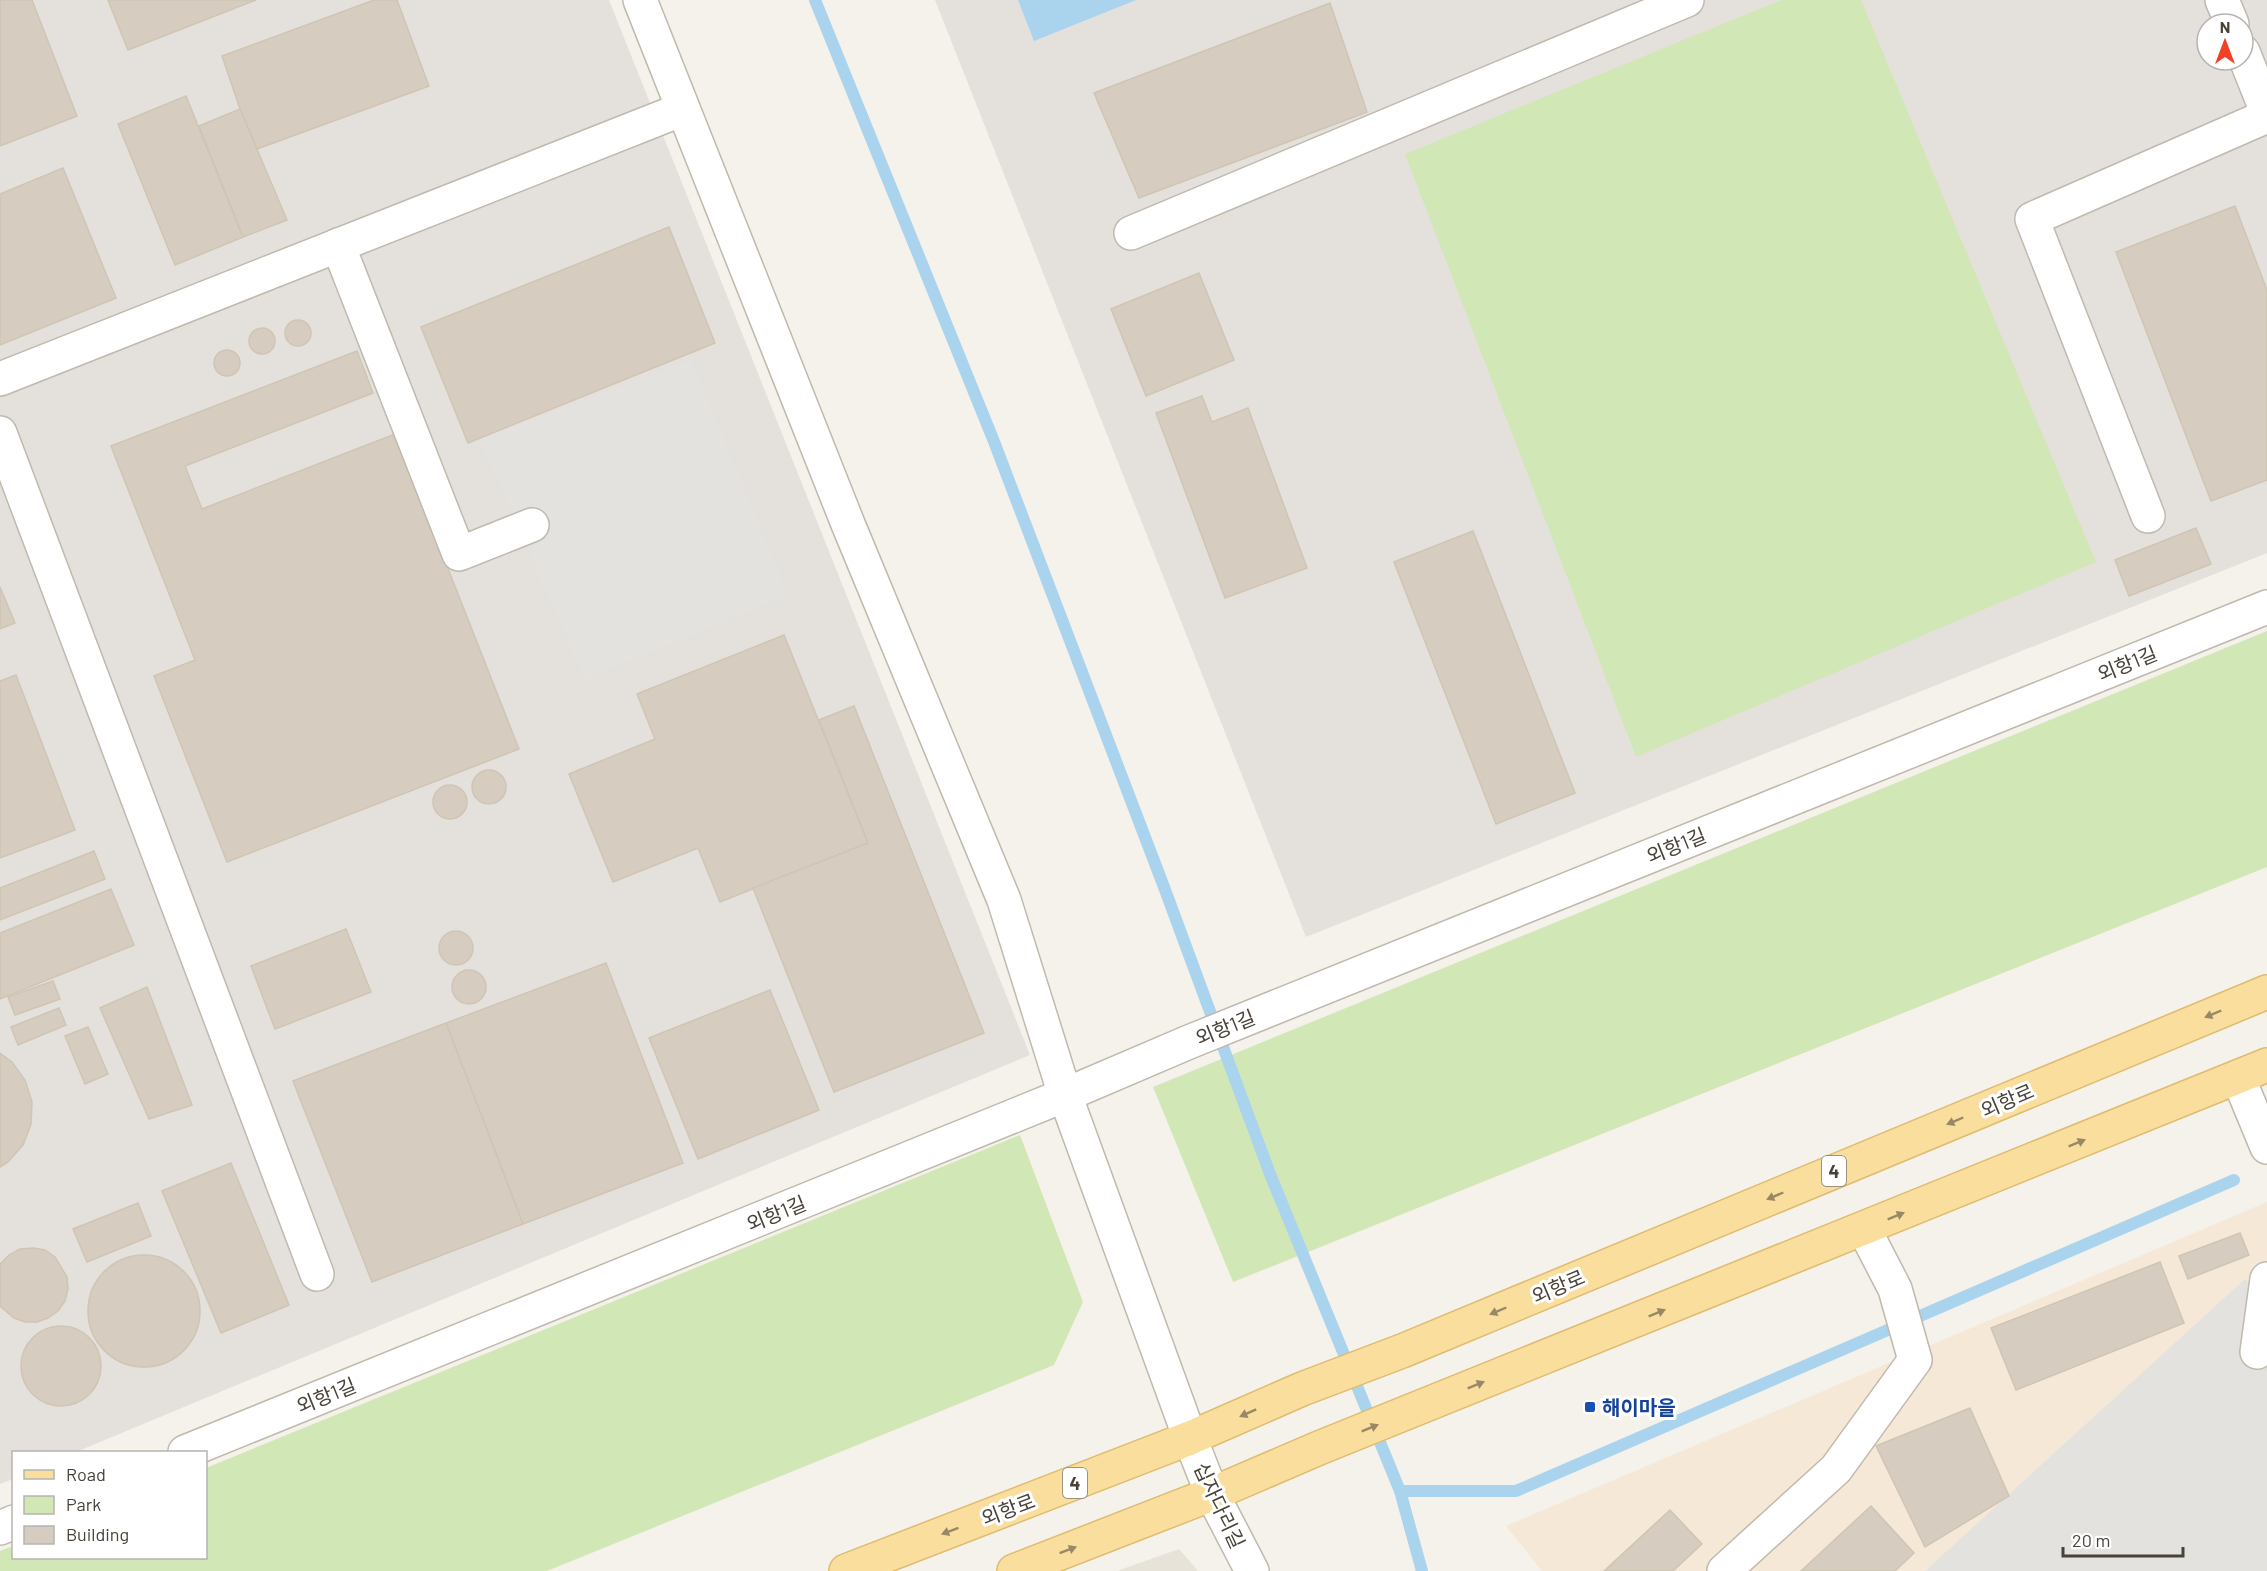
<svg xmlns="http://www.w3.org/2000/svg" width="2267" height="1571" viewBox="0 0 2267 1571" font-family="Barlow,'Noto Sans KR',sans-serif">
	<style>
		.residential { fill: #e8e3d9 }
		.commercial { fill: #f5e8d7 }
		.industrial { fill: #e4e0dc; fill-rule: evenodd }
		.green { fill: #d2e7b6 }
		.parking { fill: #e4e2df }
		.water { fill: #aad4ee }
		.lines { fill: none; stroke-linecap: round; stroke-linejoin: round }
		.stream { stroke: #aad4ee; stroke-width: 12 }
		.building { fill: #d6cdc0; stroke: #d0c5b4; stroke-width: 1.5 }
		.minor-casing { stroke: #c0b9ad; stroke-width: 36 }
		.major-casing { stroke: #dfbb6e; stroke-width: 36 }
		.minor { stroke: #fff; stroke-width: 33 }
		.major { stroke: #fade9e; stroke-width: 33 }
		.oneway { fill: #986 }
		.transit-dot { fill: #1a4fb4; stroke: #fff; stroke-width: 2 }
		.labels { text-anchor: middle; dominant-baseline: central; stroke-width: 6; stroke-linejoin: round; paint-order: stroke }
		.shield { fill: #fff; stroke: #807b74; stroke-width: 1.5 }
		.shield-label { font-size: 18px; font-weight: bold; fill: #494239 }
		.street-label { font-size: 20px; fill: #494239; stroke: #fff }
		.transit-label { font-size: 20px; font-weight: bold; fill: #164399; stroke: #fff; text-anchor: start }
	</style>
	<rect width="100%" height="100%" fill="#f5f1eb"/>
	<!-- residential -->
	<polygon class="residential" points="1179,1549 1198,1571 1117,1571"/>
	<!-- commercial -->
	<polygon class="commercial" points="2267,1202 2267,1571 1542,1571 1506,1526"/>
	<!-- industrial -->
	<g class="industrial">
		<polygon points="0,0 609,0 1030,1055 76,1452 14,1452 13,1479 0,1484"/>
		<path d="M935 0H2267V553L1306 937ZM2207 24H2243V60H2207Z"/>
	</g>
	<!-- green -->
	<g class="green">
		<polygon points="1781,0 1861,0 2096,562 1636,757 1405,154"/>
		<polygon points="2267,631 2267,867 1233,1282 1153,1087"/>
		<polygon points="1020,1135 1083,1302 1054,1365 547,1571 0,1571 0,1551 13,1546 14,1558 206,1558 206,1468"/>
	</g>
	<!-- parking -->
	<g class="parking">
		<polygon points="691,360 788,595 585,679 480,440"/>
		<polygon points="2245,1279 2267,1302 2267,1571 1925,1571"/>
	</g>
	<!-- water -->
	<polygon class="water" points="1018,0 1136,0 1034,41"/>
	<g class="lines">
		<!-- stream -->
		<g class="stream">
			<polyline points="815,0 993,439 1164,887 1270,1174 1400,1491 1422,1571"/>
			<polyline points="1400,1491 1516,1491 2234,1180"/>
		</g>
	</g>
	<!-- building -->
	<g class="building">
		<polygon points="0,0 32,0 77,116 0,146"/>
		<polygon points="108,0 256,0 128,50"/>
		<polygon points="374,0 397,0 429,86 257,149 240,109 222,56"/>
		<polygon points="1330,3 1367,112 1139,198 1094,93"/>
		<polygon points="186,96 243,237 175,265 118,124"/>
		<polygon points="240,109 287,220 243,237 199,126"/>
		<polygon points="63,168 116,298 0,345 0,194"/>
		<polygon points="2235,206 2267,290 2267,480 2211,501 2116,252"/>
		<polygon points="669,227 715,343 468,443 421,327"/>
		<polygon points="1199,273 1234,360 1146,396 1111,309"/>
		<circle cx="298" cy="333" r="13"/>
		<circle cx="262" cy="341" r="13"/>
		<circle cx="227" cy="363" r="13"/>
		<polygon points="357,351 373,393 185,466 202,509 395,434 519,749 227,862 154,676 195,660 111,446"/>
		<polygon points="1202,396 1212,422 1248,408 1307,568 1225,598 1156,413"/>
		<polygon points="2196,528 2211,564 2129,596 2115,560"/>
		<polygon points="1473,531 1575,793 1496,824 1394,562"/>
		<polygon points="0,587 15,623 0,629"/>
		<polygon points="784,635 868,843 720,902 698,848 613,882 569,774 655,739 637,694"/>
		<polygon points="16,675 75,830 0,858 0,681"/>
		<polygon points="854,706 984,1033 834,1092 753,888 868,843 819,720"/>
		<circle cx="489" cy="787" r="17"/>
		<circle cx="450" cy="802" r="17"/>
		<polygon points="94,851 105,879 0,920 0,888"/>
		<polygon points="111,889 134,945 0,999 0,933"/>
		<polygon points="346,929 371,992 275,1029 251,966"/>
		<circle cx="456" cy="948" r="17"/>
		<polygon points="606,963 683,1163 523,1224 446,1023"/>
		<circle cx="469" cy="987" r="17"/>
		<polygon points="53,981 60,999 15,1015 8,997"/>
		<polygon points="147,987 192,1105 149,1119 100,1008"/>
		<polygon points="770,990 819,1110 698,1159 649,1038"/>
		<polygon points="59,1008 66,1025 18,1045 11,1027"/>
		<polygon points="446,1023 523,1224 372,1282 293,1081"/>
		<polygon points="88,1027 108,1074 85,1084 65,1036"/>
		<polygon points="0,1053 12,1062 25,1080 32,1102 31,1124 23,1145 8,1162 0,1167"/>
		<polygon points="231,1163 289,1305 221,1333 162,1191"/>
		<polygon points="138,1203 151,1236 87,1262 73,1229"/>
		<polygon points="2240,1233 2249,1255 2188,1279 2179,1256"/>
		<polygon points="33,1248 45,1250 55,1257 67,1277 68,1289 65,1301 58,1311 48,1318 37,1322 25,1322 14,1318 0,1306 0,1264 9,1255 20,1249"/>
		<circle cx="144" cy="1311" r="56"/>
		<polygon points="2160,1262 2184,1323 2016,1390 1991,1328"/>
		<circle cx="61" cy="1366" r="40"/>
		<polygon points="1970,1408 2009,1496 1925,1547 1876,1446"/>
		<polygon points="1871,1506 1914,1553 1895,1571 1801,1571"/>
		<polygon points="1670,1510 1702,1544 1673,1571 1604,1571"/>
	</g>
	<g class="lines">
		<!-- minor casing -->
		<g class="minor-casing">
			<g id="minor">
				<polyline points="640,0 848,524 1004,900 1065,1095 1190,1438 1212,1494 1252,1571"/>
				<polyline points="2222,0 2232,24"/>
				<polyline points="2243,52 2267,112"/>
				<polyline points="1131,233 1687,0"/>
				<polyline points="338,245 459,554 532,525"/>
				<polyline points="0,379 683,109"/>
				<polyline points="0,433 317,1274"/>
				<polyline points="2148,516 2032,219 2267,116"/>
				<polyline points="2238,1077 2267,1147"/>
				<polyline points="2257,1352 2267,1279"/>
				<polyline points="185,1452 1065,1095 1189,1042 2267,607"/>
				<polyline points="0,1528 14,1522"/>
				<polyline points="1724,1571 1836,1469 1915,1360 1895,1289 1864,1229"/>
			</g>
		</g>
		<!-- major casing -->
		<g class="major-casing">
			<g id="major">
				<polyline points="846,1571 1190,1438 1302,1389 1402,1351 2267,992"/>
				<polyline points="1014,1571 1212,1494 1319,1448 2267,1065"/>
			</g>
		</g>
		<!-- minor -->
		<use href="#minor" class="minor"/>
		<!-- major -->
		<use href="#major" class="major"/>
	</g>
	<!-- one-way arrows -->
	<defs><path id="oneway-solid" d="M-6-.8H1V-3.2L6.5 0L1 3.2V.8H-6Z" transform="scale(1.5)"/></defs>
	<g class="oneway">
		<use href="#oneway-solid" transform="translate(2213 1014) rotate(157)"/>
		<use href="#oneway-solid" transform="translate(1955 1121) rotate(157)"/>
		<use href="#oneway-solid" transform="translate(2077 1143) rotate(-22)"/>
		<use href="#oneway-solid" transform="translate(1775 1196) rotate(157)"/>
		<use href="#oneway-solid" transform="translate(1896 1216) rotate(-22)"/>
		<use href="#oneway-solid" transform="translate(1498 1311) rotate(157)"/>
		<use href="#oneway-solid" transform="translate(1657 1313) rotate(-22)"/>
		<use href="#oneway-solid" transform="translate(1476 1385) rotate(-22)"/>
		<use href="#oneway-solid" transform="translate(1248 1413) rotate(156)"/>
		<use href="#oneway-solid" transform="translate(1370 1428) rotate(-22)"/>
		<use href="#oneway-solid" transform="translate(950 1531) rotate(159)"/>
		<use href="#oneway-solid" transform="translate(1068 1550) rotate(-21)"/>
	</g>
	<!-- markers -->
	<rect class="transit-dot" x="1584" y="1401" width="12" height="12" rx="3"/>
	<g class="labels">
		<!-- shield labels -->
		<g class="shield">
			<rect x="1822" y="1156" width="24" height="30" rx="4.5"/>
			<rect x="1063" y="1468" width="24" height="30" rx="4.5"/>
		</g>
		<g class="shield-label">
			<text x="1834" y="1171">4</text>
			<text x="1075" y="1483">4</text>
		</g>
		<!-- street labels -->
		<g class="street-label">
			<text transform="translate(2127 663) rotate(-22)">외항1길</text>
			<text transform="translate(1676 845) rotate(-22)">외항1길</text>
			<text transform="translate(1225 1027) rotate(-22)">외항1길</text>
			<text transform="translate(2007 1100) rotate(-23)">외항로</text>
			<text transform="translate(776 1213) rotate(-22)">외항1길</text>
			<text transform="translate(1558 1286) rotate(-23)">외항로</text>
			<text transform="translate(326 1395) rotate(-22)">외항1길</text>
			<text transform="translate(1220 1505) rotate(65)">십자다리길</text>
			<text transform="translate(1008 1509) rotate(-21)">외항로</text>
		</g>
		<!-- transit labels -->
		<g class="transit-label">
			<text x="1602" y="1407">해이마을</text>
		</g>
	</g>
	<!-- legend -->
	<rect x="12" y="1451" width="195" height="108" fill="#ffffff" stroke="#b6b3b0" stroke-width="1.5"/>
	<rect x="24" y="1470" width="30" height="9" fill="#fade9e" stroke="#b6b3b0" stroke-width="1.5"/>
	<text x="66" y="1481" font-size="18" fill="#494239">Road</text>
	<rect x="24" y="1496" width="30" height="18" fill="#d2e7b6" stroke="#b6b3b0" stroke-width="1.5"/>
	<text x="66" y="1511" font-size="18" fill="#494239">Park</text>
	<rect x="24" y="1526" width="30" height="18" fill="#d6cdc0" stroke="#b6b3b0" stroke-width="1.5"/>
	<text x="66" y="1541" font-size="18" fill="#494239">Building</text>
	<!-- north arrow -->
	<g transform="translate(2225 42)"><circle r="28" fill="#ffffff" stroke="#b6b3b0" stroke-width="1.5"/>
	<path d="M0-4.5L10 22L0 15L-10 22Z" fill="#f14025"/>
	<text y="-9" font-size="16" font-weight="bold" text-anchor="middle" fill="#494239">N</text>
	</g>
	<!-- scale -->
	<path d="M2063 1547v9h120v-9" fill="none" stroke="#494239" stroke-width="3"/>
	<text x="2072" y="1547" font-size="18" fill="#494239" stroke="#ffffff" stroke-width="4.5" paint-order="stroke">20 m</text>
</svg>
